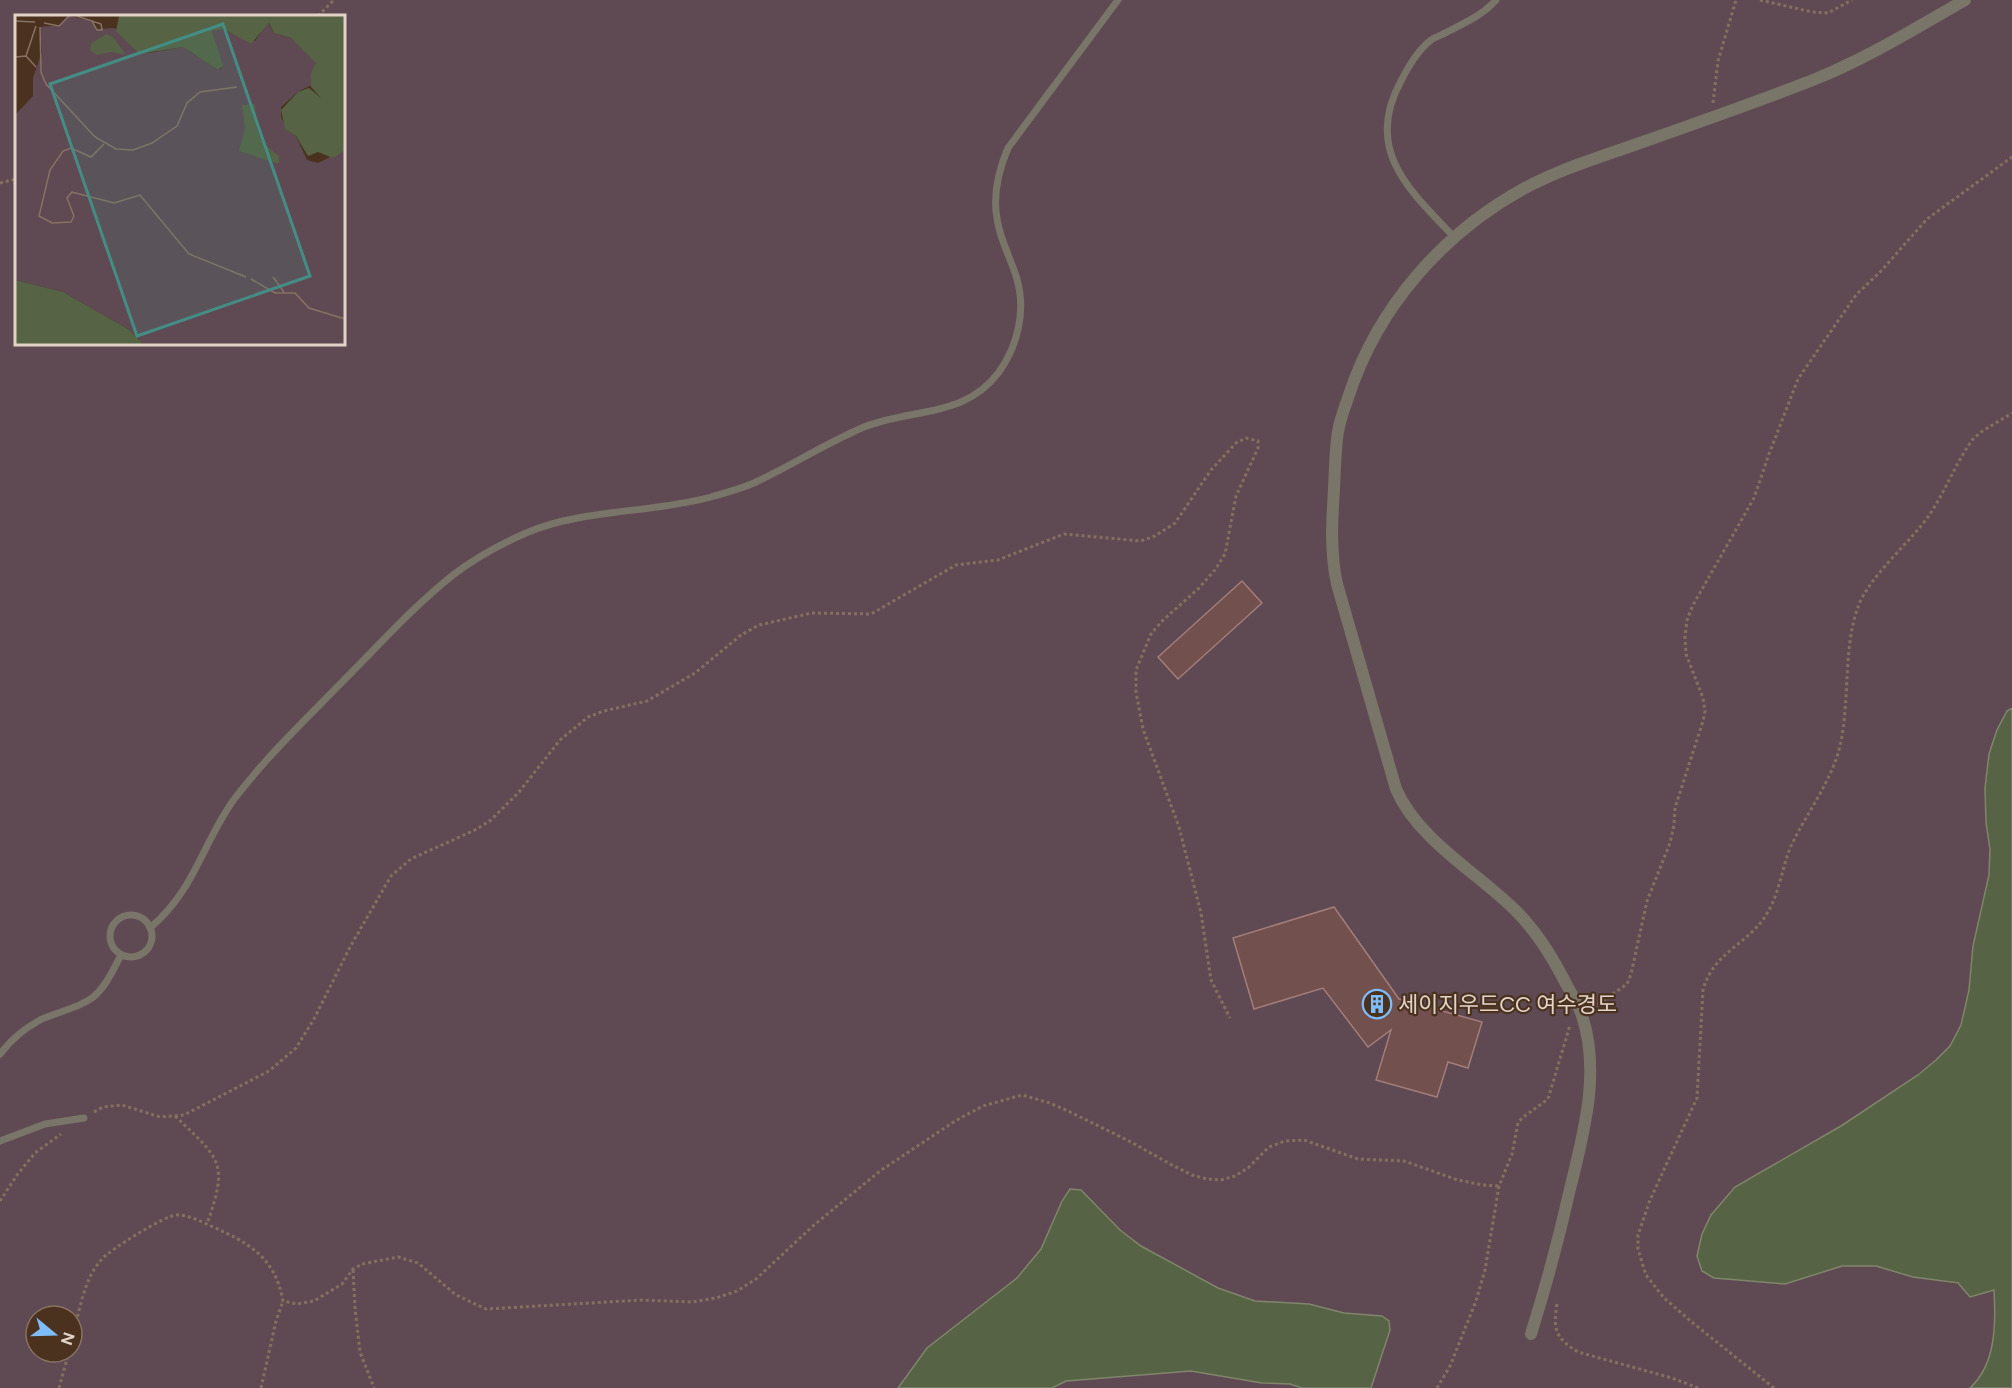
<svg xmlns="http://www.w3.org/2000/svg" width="2012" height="1388" viewBox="0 0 2012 1388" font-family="Figtree,'Noto Sans KR',sans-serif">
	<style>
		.green { fill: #5f4a53; fill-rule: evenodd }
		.water { fill: #566344; stroke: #80856c; stroke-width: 1.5 }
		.building { fill: #72504d; stroke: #a27d7a; stroke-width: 1.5 }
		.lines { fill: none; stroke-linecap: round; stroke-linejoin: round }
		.path { stroke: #857060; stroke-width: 3; stroke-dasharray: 3 3; stroke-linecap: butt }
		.service { stroke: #797568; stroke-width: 7 }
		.minor { stroke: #797568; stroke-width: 12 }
		.labels { text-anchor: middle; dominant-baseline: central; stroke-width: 4.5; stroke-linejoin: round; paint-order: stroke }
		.poi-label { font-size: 22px; fill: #e2d3c8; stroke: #4a321f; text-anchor: start }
		.inset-road { fill: none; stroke: #877263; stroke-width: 1.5 }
		.view { fill: #448d84; fill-opacity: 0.15; stroke: #448d84; stroke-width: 3 }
		.inset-edge { fill: none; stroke: #e2d3c8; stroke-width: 3 }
	</style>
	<rect width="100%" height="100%" fill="#4a321f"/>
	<!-- green -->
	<path class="green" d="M0 0H2012V708L2007 711 1997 730 1989 754 1985 788 1986 823 1990 849 1989 875 1973 946 1969 990 1961 1025 1950 1046 1936 1060 1918 1075 1841 1126 1735 1187 1711 1215 1702 1234 1785 1284 1842 1266H1876L1913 1277 1994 1290V1343L1979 1380 1970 1388H0ZM16 16H344V344H16ZM36 1316H72V1352H36Z"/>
	<!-- water -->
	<g class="water">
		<path d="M2012 708V1388H1970C1996 1364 1996 1324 1994 1290L1970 1297 1958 1283 1913 1277 1876 1266H1842L1785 1284 1714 1278 1702 1271 1697 1256 1702 1234 1711 1215 1735 1187 1841 1126 1918 1075 1936 1060 1950 1046 1961 1025 1969 990 1973 946 1989 875 1990 849 1986 823 1985 788 1989 754 1997 730 2007 711Z"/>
		<polygon points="1070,1189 1081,1190 1120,1230 1141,1246 1218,1288 1255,1301 1309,1304 1344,1313 1382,1316 1389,1321 1390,1330 1371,1388 1302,1388 1290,1384 1262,1383 1191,1371 1066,1381 1052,1388 898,1388 927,1348 1017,1278 1041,1249 1062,1201"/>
	</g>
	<!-- building -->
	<g class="building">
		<polygon points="1242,581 1262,603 1178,679 1158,657"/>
		<polygon points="1334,907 1399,999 1482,1022 1468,1068 1448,1062 1437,1097 1376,1080 1391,1030 1368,1047 1323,988 1254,1009 1233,938"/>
	</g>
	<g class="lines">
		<!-- path -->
		<g class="path">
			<polyline points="1760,0 1812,12 1828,13 1852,0"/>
			<polyline points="318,16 334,0"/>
			<polyline points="1713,103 1718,61 1736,0"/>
			<polyline points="0,183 16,179"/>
			<polyline points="1593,1008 1627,984 1631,974 1647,901 1670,843 1674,825 1675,808 1703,721 1705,711 1703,698 1686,654 1685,637 1687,620 1693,605 1754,498 1769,454 1798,379 1856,295 1882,270 1927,219 2012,157"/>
			<polyline points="94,1112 103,1107 122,1105 160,1117 184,1115 269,1071 296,1048 314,1019 350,947 391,876 411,859 477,829 491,820 519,792 560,740 588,717 604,711 647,701 695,673 741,635 759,625 812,613 871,614 956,565 998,560 1064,534 1141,541 1155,536 1175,523 1211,470 1236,443 1246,438 1258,441 1258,448 1236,496 1225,554 1215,570 1198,589 1161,622 1151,634 1136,670 1136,692 1143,729 1179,827 1201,913 1211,980 1230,1018"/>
			<path d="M175 1116C220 1159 229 1162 207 1224"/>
			<polyline points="0,1201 17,1175 35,1153 61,1134"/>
			<polyline points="353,1270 355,1308 360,1352 374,1388"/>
			<path d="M1557 1304C1553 1329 1555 1338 1578 1352L1672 1378 1698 1388"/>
			<path d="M72 1340C79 1314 83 1279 102 1259 111 1249 164 1216 176 1215 188 1214 201 1222 211 1226 249 1243 275 1257 283 1301L297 1304 314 1301 342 1284 353 1269 362 1264 398 1257 418 1263 456 1295 486 1309 642 1300 692 1302 716 1298 737 1291 756 1279 814 1225 880 1171 955 1121 983 1106 1022 1095 1050 1103 1068 1111 1131 1142 1172 1165 1192 1175 1207 1179 1221 1180 1235 1176 1248 1168 1269 1147 1285 1141 1304 1140 1358 1159 1404 1161 1458 1180 1483 1185 1499 1186"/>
			<polyline points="59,1388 69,1352"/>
			<polyline points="261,1388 276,1321 283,1301"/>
			<polyline points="1437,1388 1450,1366 1476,1301 1485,1270 1499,1186 1512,1154 1518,1123 1522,1118 1548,1099 1570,1025"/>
			<path d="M1774 1388 1693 1323 1664 1298 1646 1275 1638 1249V1235L1650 1200 1697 1098 1703 990C1715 947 1754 945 1772 904 1781 885 1783 863 1792 844 1808 811 1831 782 1840 746 1850 703 1843 647 1858 607 1869 576 1911 542 1930 514 1946 490 1956 462 1973 439L1981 432 2012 413"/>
		</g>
		<!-- service -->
		<g class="service">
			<path d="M1455 238C1410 191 1363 150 1401 81 1408 67 1418 50 1431 40 1435 37 1442 35 1447 32 1464 23 1483 15 1496 0"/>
			<circle cx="131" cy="936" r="21"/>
			<path d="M150 928C196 889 202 843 235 798 268 755 307 718 345 679 380 644 414 606 453 575 474 559 501 544 526 533 581 509 653 513 711 497 725 493 740 489 754 483 791 466 826 443 864 427 912 408 965 418 999 372 1018 345 1026 311 1017 279 1010 256 998 236 996 211 994 189 999 169 1008 148L1118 0"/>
			<path d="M0 1054C10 1041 25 1028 40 1020 56 1012 77 1009 92 998 106 987 113 970 121 955"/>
			<polyline points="0,1141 45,1124 84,1118"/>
		</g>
		<!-- minor -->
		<path class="minor" d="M1531 1334C1546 1286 1559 1238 1570 1189 1584 1132 1602 1068 1580 1010 1575 999 1568 988 1563 978 1550 953 1536 931 1516 911 1478 873 1418 840 1396 789L1337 584C1330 552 1332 521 1334 489 1335 470 1335 450 1338 432 1340 419 1345 407 1349 395 1378 307 1442 234 1523 189 1558 170 1597 158 1634 145 1694 124 1754 103 1813 80 1866 59 1916 28 1965 0"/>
	</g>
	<!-- icons -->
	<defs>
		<g id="building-ring" transform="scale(1.5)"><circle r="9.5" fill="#4a321f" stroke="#7ebdf9" stroke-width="1.5"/><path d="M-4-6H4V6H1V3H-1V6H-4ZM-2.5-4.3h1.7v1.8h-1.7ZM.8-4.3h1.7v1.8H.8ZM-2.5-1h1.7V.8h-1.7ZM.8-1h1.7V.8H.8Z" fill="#7ebdf9"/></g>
	</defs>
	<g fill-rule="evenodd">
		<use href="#building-ring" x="1377" y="1004"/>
	</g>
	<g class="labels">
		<!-- poi labels -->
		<g class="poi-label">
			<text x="1398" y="1004">세이지우드CC 여수경도</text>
		</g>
	</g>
	<!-- overview -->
	<g transform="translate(15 15)">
		<rect width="330" height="330" fill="#4a321f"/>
		<path d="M54 1 77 6 81 14 100 13 121 36 135 38 168 32 203 55 207 53 197 16 204 13 240 26 253 8 259 18 276 23 299 42 302 52 296 58 297 70 284 76 266 92V102L272 115 281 121 292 145 303 148 330 135V329H128L113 314 48 277 0 265V100L18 81V63L27 37 25 12 44 10Z" fill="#5f4a53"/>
		<path d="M104 1H330V135L318 143 303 137 293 141 281 121 270 114 266 95 283 77 294 73 306 83 296 72V58L301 48 276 23 259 18 254 8 236 29 209 14 197 16 208 51 203 55 168 32 124 39 101 16ZM91 19 98 22 111 40 96 37 82 40 75 35 77 28ZM240 89 242 113 248 128 264 141V149L224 136 230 113 227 90ZM0 265 48 277 113 314 128 329H0Z" fill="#566344"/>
		<path class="inset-road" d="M62 1 86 9 87 15H82L77 6M0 6 20 7M29 8 44 11 54 1M25 12 26 57 31 69 80 122 101 134 118 135 137 128 162 111 172 88 185 77 222 72M11 41 21 11M0 42 11 41 21 52M89 129 76 142 56 133 48 136 35 155 24 201 37 208 56 207 59 201 52 183 57 177 99 188 125 180 174 239 231 262M258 262 269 277M236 264 260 278H280L294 293 330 304"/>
		<path class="view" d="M208 9 295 261 122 321 35 69Z"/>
		<rect width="330" height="330" class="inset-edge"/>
	</g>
	<!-- north arrow -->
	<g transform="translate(54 1334) rotate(109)"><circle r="28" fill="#4a321f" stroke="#877263" stroke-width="1.5"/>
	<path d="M0-4.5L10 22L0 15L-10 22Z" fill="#7ebdf9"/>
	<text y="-9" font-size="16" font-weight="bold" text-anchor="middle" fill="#e2d3c8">N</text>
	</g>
</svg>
